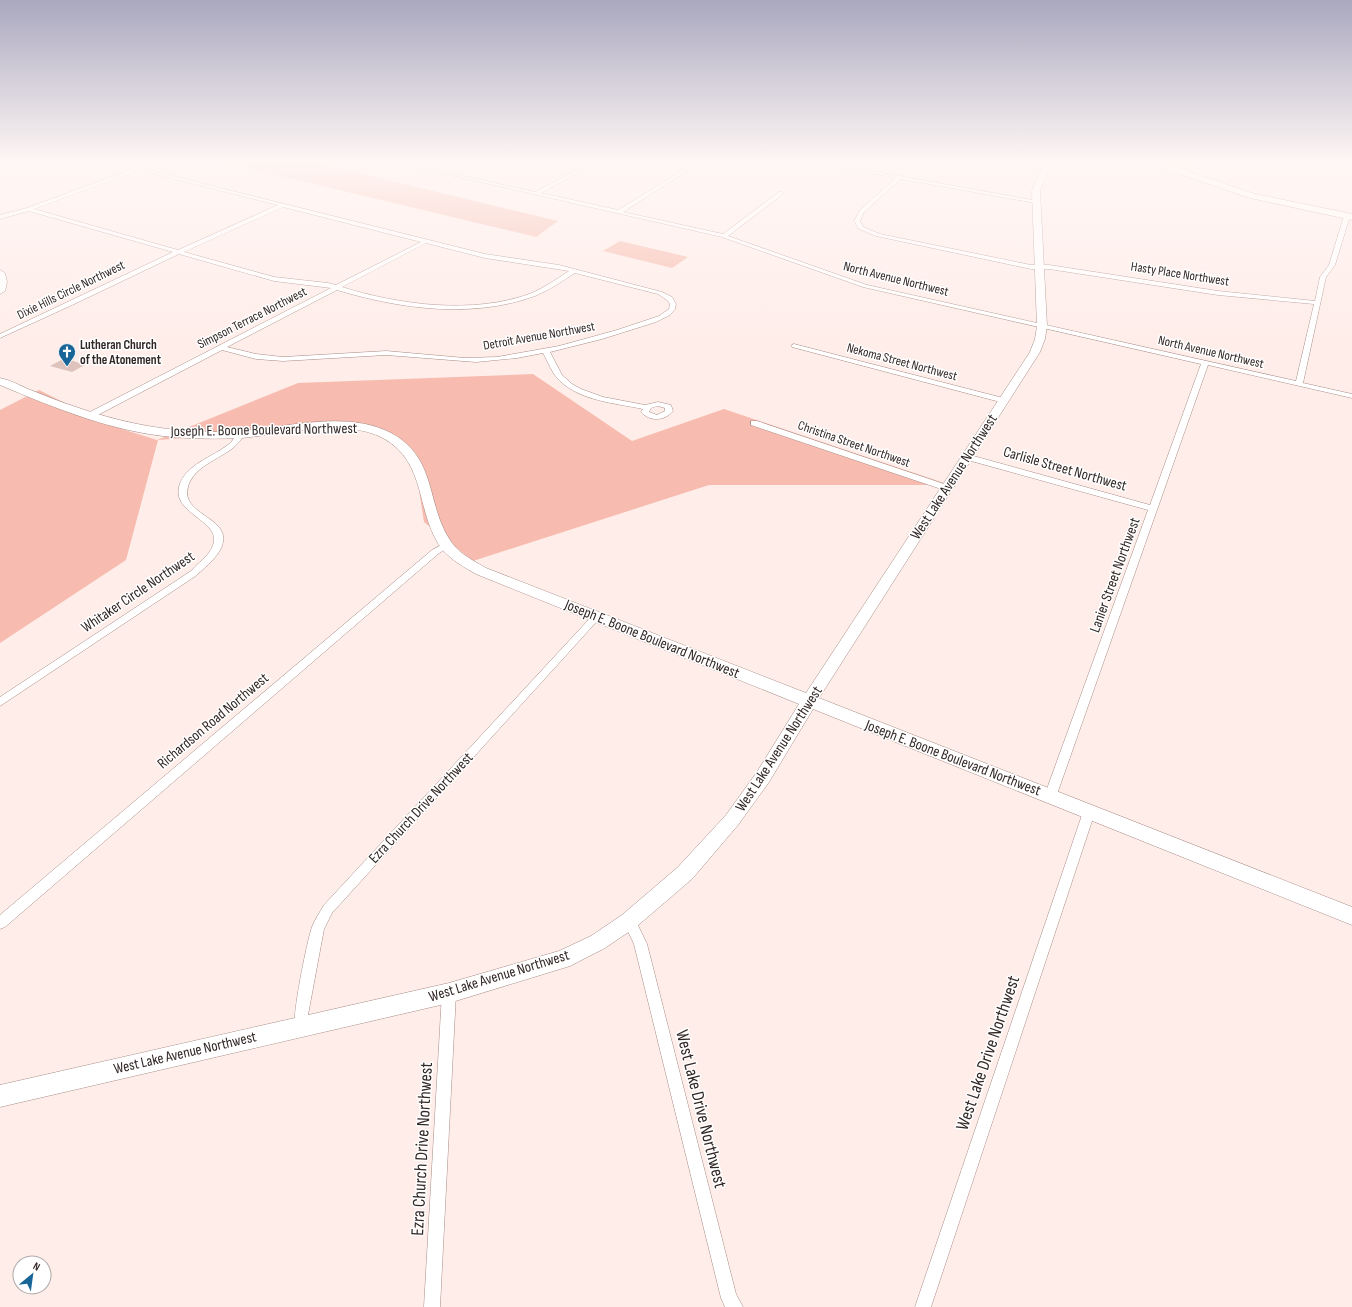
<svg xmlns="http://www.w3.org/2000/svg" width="1352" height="1307" viewBox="0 0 1352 1307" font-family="'Sofia Sans Condensed',sans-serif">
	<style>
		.green { fill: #f7bcaf }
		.building { fill: #dec2bc }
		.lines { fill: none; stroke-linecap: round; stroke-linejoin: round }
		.street-casing { stroke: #a68c86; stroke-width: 1 }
		.secondary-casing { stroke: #a68c86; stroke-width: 1 }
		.primary-casing { stroke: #a68c86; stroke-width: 1 }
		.street { fill: #fff; fill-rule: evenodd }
		.secondary { fill: #fff; fill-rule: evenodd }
		.primary { fill: #fff; fill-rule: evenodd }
		.labels { text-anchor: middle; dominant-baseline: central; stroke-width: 3; stroke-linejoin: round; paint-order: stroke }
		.far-street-label { font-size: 13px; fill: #312725; stroke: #fff }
		.far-poi-label { font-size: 13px; font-weight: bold; fill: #312725; stroke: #fff; text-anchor: start }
		.street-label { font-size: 15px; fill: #312725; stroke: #fff }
		.near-street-label { font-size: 18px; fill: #312725; stroke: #fff }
	</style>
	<rect width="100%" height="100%" fill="#ffede9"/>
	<!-- green -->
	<g class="green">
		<polygon points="217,161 309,161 558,221 536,237"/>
		<polygon points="1153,161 1197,161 1175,168"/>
		<polygon points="620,241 688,257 672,268 603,251"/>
		<polygon points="533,374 632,441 724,409 950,485 709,485 473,561 424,522 413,451 374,429 321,428 158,440 126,560 0,643 0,410 39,390 109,425 157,440 298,383"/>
	</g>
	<!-- building -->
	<polygon class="building" points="65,358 85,365 72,372 50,366"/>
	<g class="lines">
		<!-- street casing -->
		<g class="street-casing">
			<g id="street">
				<path d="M105 161H112L485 254 559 265 662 292 672 297 676 304 675 309 670 315 656 322 602 339 550 352 562 375 572 384 581 389 603 397 645 405 658 402 671 405 673 411C665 421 650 422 641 412L643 409C615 403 580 401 559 380 552 373 548 362 543 353L517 358 476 362 386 355 283 361 256 359 222 350 92 418H86V414L331 288 274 281 179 254 70 306 0 338V334L173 252 29 211 0 219V215L27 208 133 169ZM139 170 278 205 178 250 34 209ZM283 207 421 242 336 285 328 283 274 277 184 252ZM426 243 485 258 569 271C557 279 545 287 532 293 474 315 399 305 342 287ZM575 273 658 294 667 300 670 304 669 309 659 316 617 330 559 346 497 357 465 358 386 351 283 357 256 354 227 347 337 290C400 309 472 319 535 296 550 290 562 281 575 273ZM658 406 665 408V411L657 415 649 412 651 408Z"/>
				<polygon points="389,161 396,161 535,192 594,161 599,161 541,193 618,210 685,169 652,161 660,161 689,166 698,161 703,161 623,212 723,234 779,192 783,192 783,194 728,236 867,285 1296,381 1314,304 1218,295 1049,269 1031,269 876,236 859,229 854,221 860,210 896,178 807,161 816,161 1038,201 1035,203 901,179 864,212 860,221 863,227 880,234 1031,265 1049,265 1218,291 1315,301 1320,277 1329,265 1344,216 1347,214 1350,216 1335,265 1326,277 1303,383 1352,394 1352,398 1208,365 1056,797 1054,800 1050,802 1046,800 1044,797 1148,510 964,459 963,457 967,455 970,455 1150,505 1201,364 863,287 722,237"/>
				<polygon points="1038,161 1044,161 1052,164 1050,165"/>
				<polygon points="794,344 1007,399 1008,401 1004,403 792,347 792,345"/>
				<polygon points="751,421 757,421 950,486 951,488 950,490 944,490 751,425"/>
				<path d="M238 432H244L245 434C241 439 238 444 233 448 219 459 193 467 188 487 180 514 228 517 223 542 221 555 206 566 197 575L0 706V697L191 571C196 565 203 560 208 554 233 521 172 518 179 487 184 465 213 457 229 444 233 441 235 436 238 432Z"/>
				<polygon points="447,542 451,545 438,554 5,927 0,929 0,915 432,550"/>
				<path d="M596 614 599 615 601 617 599 619 332 913 324 929 305 1031 300 1033 295 1031C291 1020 307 941 312 927 315 919 320 912 324 905L593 615Z"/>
				<polygon points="1089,807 1093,809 1095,812 931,1307 915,1307 1083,812 1085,809"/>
				<polygon points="629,915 634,917 647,944 736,1294 743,1307 725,1307 721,1298 634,944 623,921 624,917"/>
				<polygon points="449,987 454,988 456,993 440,1307 424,1307 442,993 444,988"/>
			</g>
		</g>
		<!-- secondary casing -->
		<g class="secondary-casing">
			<g id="secondary">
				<path d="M1049 161H1057L1047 173 1040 191 1047 326 1045 339 1040 352 819 698 1352 907V925L813 709 769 782 738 825 692 879 636 927 605 948 570 966 449 1003 0 1107V1085L449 983 559 951 591 936 622 915 678 867 726 815 757 772 799 704 476 574C464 567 451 560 442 549 415 513 428 463 383 438 346 418 282 434 242 438 219 439 196 439 173 437 113 432 55 408 0 385V378C10 380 19 385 28 389 44 395 60 402 76 407 130 426 185 435 242 431 287 427 348 410 391 433 439 459 425 506 452 543 460 554 474 561 486 568L806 693 1030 352 1035 339 1037 326 1032 191 1039 173Z"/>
				<polygon points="0,270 5,273 7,282 5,291 0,294"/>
			</g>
		</g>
		<!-- primary casing -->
		<g class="primary-casing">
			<polygon id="primary" points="1146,161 1157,161 1255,194 1352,214 1352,220 1250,198 1147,163"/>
		</g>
		<!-- street -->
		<use href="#street" class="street"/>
		<!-- secondary -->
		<use href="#secondary" class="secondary"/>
		<!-- primary -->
		<use href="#primary" class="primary"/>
	</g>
	<!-- sky -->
	<linearGradient id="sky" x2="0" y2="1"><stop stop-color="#aaa8bf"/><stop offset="0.47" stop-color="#fff7f5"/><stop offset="1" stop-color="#fff7f5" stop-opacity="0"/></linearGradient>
	<rect width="1352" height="344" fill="url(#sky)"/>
	<!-- icons -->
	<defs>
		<g id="church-pin" transform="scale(0.9)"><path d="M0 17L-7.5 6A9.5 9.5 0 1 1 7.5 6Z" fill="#186598" stroke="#fff"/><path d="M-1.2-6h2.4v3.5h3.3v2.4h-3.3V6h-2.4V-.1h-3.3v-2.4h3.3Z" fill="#fff"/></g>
	</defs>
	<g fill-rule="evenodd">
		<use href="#church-pin" x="67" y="352"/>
	</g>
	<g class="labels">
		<!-- far-street labels -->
		<g class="far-street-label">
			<text transform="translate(1180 274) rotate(9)">Hasty Place Northwest</text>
			<text transform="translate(896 279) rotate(14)">North Avenue Northwest</text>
			<text transform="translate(71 290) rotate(-26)">Dixie Hills Circle Northwest</text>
			<text transform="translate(252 318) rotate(-27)">Simpson Terrace Northwest</text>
			<text transform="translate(539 336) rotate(-10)">Detroit Avenue Northwest</text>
			<text transform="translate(1211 352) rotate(13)">North Avenue Northwest</text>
			<text transform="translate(902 362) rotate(15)">Nekoma Street Northwest</text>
			<text transform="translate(854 444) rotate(19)">Christina Street Northwest</text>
		</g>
		<!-- far-poi labels -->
		<g class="far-poi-label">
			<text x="80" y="345">Lutheran Church<tspan x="80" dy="15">of the Atonement</tspan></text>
		</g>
		<!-- street labels -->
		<g class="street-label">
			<text transform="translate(264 430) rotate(-1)">Joseph E. Boone Boulevard Northwest</text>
			<text transform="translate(1065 469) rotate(16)">Carlisle Street Northwest</text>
			<text transform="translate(954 477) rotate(-57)">West Lake Avenue Northwest</text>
			<text transform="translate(1115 575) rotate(-70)">Lanier Street Northwest</text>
			<text transform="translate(138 592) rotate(-34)">Whitaker Circle Northwest</text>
			<text transform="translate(652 639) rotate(22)">Joseph E. Boone Boulevard Northwest</text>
			<text transform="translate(213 721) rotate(-40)">Richardson Road Northwest</text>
			<text transform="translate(779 749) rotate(-57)">West Lake Avenue Northwest</text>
			<text transform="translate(953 758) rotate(21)">Joseph E. Boone Boulevard Northwest</text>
			<text transform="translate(421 808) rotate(-47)">Ezra Church Drive Northwest</text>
			<text transform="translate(499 976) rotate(-17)">West Lake Avenue Northwest</text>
			<text transform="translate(185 1053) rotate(-13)">West Lake Avenue Northwest</text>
		</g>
		<!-- near-street labels -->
		<g class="near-street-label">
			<text transform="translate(988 1053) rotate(-71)">West Lake Drive Northwest</text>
			<text transform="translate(701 1109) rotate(76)">West Lake Drive Northwest</text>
			<text transform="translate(422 1149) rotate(-87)">Ezra Church Drive Northwest</text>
		</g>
	</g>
	<!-- north arrow -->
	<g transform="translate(32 1275) rotate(29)"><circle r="19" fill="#ffffff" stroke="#ada9a8"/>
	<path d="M0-3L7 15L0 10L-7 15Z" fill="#186598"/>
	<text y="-6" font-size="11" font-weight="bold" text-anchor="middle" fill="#312725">N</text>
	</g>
</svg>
